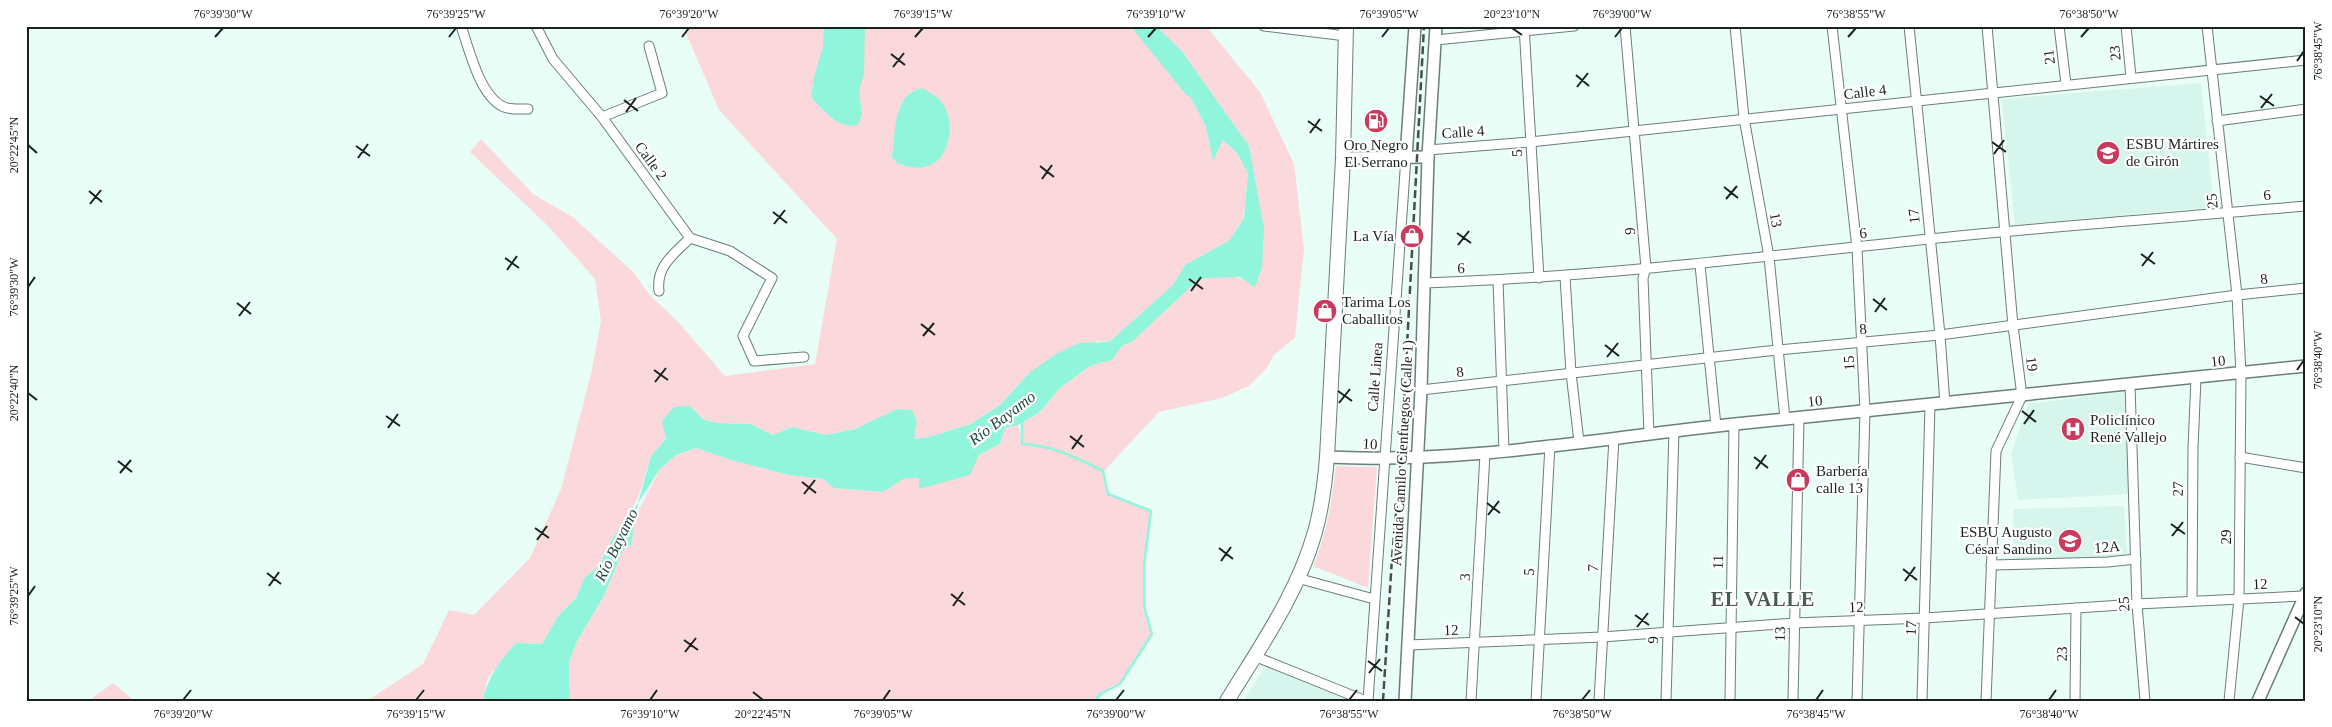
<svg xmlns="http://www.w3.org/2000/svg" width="2332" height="727" viewBox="0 0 2332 727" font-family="'Times New Roman',serif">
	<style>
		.built { fill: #d6f5ec }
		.green { fill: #fbd8dc }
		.water { fill: #91f5dc }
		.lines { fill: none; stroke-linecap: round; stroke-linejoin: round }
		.stream { stroke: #91f5dc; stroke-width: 2.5 }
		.river { stroke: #91f5dc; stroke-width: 15 }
		.street-casing { stroke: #6b7e78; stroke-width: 11 }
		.secondary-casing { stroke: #6b7e78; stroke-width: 14 }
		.primary-casing { stroke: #6b7e78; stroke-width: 16 }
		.street { stroke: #fff; stroke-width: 9 }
		.secondary { stroke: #fff; stroke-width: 11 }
		.primary { stroke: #fff; stroke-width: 14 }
		.rail { stroke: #444f4c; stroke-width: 2.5; stroke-dasharray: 8 4; stroke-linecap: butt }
		.ticks { fill: none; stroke: #1a2220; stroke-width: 2 }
		.labels { text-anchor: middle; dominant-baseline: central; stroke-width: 4.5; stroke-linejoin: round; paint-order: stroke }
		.street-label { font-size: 15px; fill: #1a2220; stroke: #fff }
		.poi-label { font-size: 15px; fill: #1a2220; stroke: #fff; text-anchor: start }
		.water-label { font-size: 16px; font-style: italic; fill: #1d4a3f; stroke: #fff }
		.district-label { font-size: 20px; font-weight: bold; letter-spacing: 1px; fill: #475a54; stroke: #fff }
		.neatline { fill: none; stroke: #1a2220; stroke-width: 2 }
		.ticks-label { font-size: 12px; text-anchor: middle; fill: #1a2220 }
	</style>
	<rect width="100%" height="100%" fill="#e8fef7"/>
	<!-- built -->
	<g class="built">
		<polygon points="2201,83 2214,207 2015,225 2002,99"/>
		<polygon points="2124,392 2129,494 2018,500 2011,454 2028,404"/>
		<polygon points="2124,506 2127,555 2014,562 2013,509"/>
		<polygon points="1267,664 1364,701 1243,701"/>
	</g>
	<!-- green -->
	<g class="green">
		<polygon points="683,26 1148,26 1166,49 1206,127 1213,160 1223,140 1237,153 1248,173 1244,218 1230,240 1185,265 1173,285 1109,342 1097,341 1029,373 1001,404 971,424 929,437 913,439 917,421 912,410 897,409 855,429 826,435 792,427 773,435 751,424 718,423 704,420 690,406 666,439 651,456 639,495 625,522 612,539 599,566 585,577 576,598 559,615 542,644 516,643 488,678 483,698 499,701 367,701 423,664 449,610 474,615 530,558 561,489 591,374 601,321 595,279 549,227 470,152 481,139 533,194 574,218 634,273 649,294 680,324 725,376 815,364 837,239 719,110"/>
		<path d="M1156 26H1206L1260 92 1294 164 1304 249 1295 338 1274 355 1266 369 1249 386 1222 398 1159 412 1104 471 1108 494 1151 511 1144 565V606L1152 634 1120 684 1102 693 1094 701H570L569 663 576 643 604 596 623 550 631 545 633 524 639 510 660 469 676 455 696 448 731 460 789 475 823 479 835 488 882 492 905 478H919V488L1000 444 1005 428 1018 425 1022 440 1021 423 1040 412 1060 388 1090 366 1112 360 1122 346 1132 342 1196 282C1211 275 1235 273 1249 283L1255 187 1249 146 1181 50Z"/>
		<path d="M1336 466 1377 467 1368 588 1313 566C1327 533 1332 501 1336 466Z"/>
		<polygon points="113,683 135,701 88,701"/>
	</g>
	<!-- water -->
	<g class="water">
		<path d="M824 26H865L864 74 859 90 862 115 858 125C839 130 823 110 811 97L814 77 823 47Z"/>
		<path d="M1148 26H1156L1181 50 1249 146 1264 228 1262 268 1255 287 1240 277 1206 278 1196 282 1132 342 1122 346 1112 360 1090 366 1060 388 1040 412 1018 425 1005 428 1000 444 979 455 970 475 919 489V478H905L883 492 834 488 823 479 789 475 731 460 696 448 676 455 660 469 638 503 631 545 623 550 604 596 576 643 569 663 570 701H499L483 698C490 674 499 662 516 643L542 644 559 615 576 598 585 577 599 566 612 539 638 503 651 456 666 439 662 421 674 407 690 406 704 420 718 423 751 424 773 435 792 427 826 435 855 429 897 409 912 410 917 421 914 439 929 437 971 424 1001 404 1029 373 1056 354 1079 343 1109 342 1173 285 1185 265 1230 240 1244 218 1248 173 1237 153 1223 140 1213 161 1206 127 1166 49Z"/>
		<path d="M923 88C928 92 935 95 939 99 957 116 952 162 925 167 917 169 906 166 898 164L892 157C896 133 892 93 923 88Z"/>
	</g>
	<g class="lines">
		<!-- stream -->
		<path class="stream" d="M1022 421V444C1051 445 1078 458 1103 471L1108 494 1151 511 1144 565V606L1152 634 1120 684 1102 693 1094 701"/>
		<!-- river -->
		<polyline class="river" points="1140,26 1191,89"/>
		<!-- street casing -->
		<g class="street-casing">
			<g id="street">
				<path d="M461 26C469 49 480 97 504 107 511 110 520 109 528 109"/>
				<polyline points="536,26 553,59 602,117 690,238 730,251 772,278 743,336 754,361 804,357"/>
				<polyline points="1264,26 1346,36"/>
				<polyline points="1524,26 1539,278"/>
				<polyline points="1625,26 1646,268 1643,278 1649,434"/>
				<polyline points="1735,26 1744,118 1769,257 1785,419"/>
				<polyline points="1832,26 1857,248 1865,411 1857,701"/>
				<polyline points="1909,26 1940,335 1945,404"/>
				<polyline points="2059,26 2066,84"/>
				<polyline points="2126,26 2131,77"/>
				<polyline points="2207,26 2237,295 2241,374 2239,598 2229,701"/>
				<polyline points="1436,40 1574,26"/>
				<polyline points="602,117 662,93 649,46"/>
				<polyline points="2217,121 2306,109"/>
				<polyline points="1428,150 1530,142 2306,60"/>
				<polyline points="1700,265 1716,426"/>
				<polyline points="1565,277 1571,373 1579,442"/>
				<polyline points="1498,280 1504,452"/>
				<path d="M1424 283C1593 277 1761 257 1929 239 2054 226 2180 217 2306 206"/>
				<path d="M659 291C656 266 673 255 690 238"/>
				<polyline points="2130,385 2137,604 2145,701"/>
				<polyline points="1421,390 1777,350 1940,335 2237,295 2306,288"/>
				<polyline points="2240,457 2306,468"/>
				<polyline points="1991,565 2108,562 2136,559"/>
				<polyline points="1297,578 1374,599"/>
				<polyline points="2192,601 2193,448 2196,378"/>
				<polyline points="1408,645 1602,637 1794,623 1925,618 2137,604 2304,596"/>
				<polyline points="1254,656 1366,701"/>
				<polyline points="1368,701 1406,157"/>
				<polyline points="1471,701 1485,454"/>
				<polyline points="1536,701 1550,445"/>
				<polyline points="1599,701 1614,438"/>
				<polyline points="1666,701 1674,431"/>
				<polyline points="1730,701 1734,424"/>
				<polyline points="1793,701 1799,418"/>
				<polyline points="1922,701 1930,405"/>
				<polyline points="1986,701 1996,451 2022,396 2013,326 1987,26"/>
				<polyline points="2075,701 2076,608"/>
			</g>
		</g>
		<!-- secondary casing -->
		<g class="secondary-casing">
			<g id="secondary">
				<polyline points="1406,157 1415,26"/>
				<polyline points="1343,158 1428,157"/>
				<path d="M1327 457C1465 464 1600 438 1735 424 1925 403 2116 387 2306 366"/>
				<polyline points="1405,701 1421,390 1428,157 1436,26"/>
				<polyline points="2258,701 2306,593"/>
			</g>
		</g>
		<!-- primary casing -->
		<g class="primary-casing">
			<path id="primary" d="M1227 701C1260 647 1298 593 1315 532 1322 507 1325 482 1327 457L1343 158 1346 26"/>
		</g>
		<!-- street -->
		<use href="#street" class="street"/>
		<!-- secondary -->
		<use href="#secondary" class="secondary"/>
		<!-- primary -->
		<use href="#primary" class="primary"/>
		<!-- rail -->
		<polyline class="rail" points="1383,701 1392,558 1401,459 1424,26"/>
	</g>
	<!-- ticks -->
	<path class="ticks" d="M1512 28 1522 35M215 37 223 28M449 37 456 28M682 37 689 28M915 37 923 28M1148 37 1156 28M1382 37 1389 28M1615 37 1622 28M1848 37 1856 28M2081 37 2089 28M891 54 905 65M2297 61 2304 51M893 67 904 53M1576 75 1589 86M1577 87 1588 73M2260 96 2274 106M624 100 638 111M2261 108 2272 94M626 112 636 98M1308 121 1322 131M1310 133 1320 119M1992 142 2006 152M28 145 37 153M356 146 370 156M1994 154 2004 140M358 158 368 144M1040 166 1054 177M1042 179 1052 165M1724 187 1738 198M89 191 102 202M1726 199 1737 186M90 204 101 190M773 212 787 223M774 224 785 210M1457 233 1471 243M1458 245 1469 231M2141 254 2155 264M505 258 519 268M2142 266 2153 252M507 270 517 256M1189 279 1203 289M28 287 35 277M1191 291 1201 277M1873 299 1887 310M237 303 251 314M1875 312 1885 298M239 316 250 302M921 324 935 335M923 336 934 323M1605 345 1619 356M1607 357 1618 343M654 370 668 380M2297 370 2304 360M655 382 666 368M1338 391 1352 401M28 393 37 400M1339 403 1350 389M2022 411 2036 422M386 416 400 426M2024 424 2034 410M388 428 398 414M1070 436 1084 447M1072 449 1082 435M1754 457 1768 468M118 461 132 472M1756 469 1766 455M120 473 131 460M802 482 816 493M804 494 815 480M1487 503 1500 513M1488 515 1499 501M2171 524 2185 534M535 528 549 538M2172 536 2183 522M537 540 547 526M1219 548 1233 559M1221 561 1231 547M1903 569 1917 580M267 573 281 584M1905 581 1915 567M269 586 279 572M951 594 965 605M28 596 35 586M953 606 963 592M1635 615 1649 625M2295 617 2304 624M1637 627 1648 613M684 640 698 650M685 652 696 638M1368 661 1382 671M1369 673 1380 659M753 692 763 700M183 700 191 690M416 700 424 690M650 700 657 690M883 700 890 690M1116 700 1124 690M1349 700 1357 690M1582 700 1590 690M1816 700 1823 690M2049 700 2056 690"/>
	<!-- icons -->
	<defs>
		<g id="fuel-disc" transform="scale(1.25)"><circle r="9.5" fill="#ca3a5d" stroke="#fff"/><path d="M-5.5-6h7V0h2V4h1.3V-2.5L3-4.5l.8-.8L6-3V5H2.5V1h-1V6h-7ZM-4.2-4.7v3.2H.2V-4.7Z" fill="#fff"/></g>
		<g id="school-disc" transform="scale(1.25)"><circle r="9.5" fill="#ca3a5d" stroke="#fff"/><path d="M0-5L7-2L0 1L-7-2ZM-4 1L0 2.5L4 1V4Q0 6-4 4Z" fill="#fff"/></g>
		<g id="shop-disc" transform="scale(1.25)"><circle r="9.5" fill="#ca3a5d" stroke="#fff"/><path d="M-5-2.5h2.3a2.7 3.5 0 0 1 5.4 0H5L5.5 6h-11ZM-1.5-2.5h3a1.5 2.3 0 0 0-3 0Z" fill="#fff"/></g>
		<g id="hospital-disc" transform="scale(1.25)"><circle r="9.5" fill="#ca3a5d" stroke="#fff"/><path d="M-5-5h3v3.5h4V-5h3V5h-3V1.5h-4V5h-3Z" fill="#fff"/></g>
	</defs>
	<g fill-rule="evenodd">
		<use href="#fuel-disc" x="1376" y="121"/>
		<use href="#school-disc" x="2108" y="153"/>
		<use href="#shop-disc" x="1412" y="236"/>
		<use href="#shop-disc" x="1325" y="311"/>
		<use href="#hospital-disc" x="2073" y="429"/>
		<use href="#shop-disc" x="1798" y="480"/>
		<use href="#school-disc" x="2070" y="541"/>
	</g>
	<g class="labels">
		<!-- street labels -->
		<g class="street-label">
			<text transform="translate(2115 53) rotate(-96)">23</text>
			<text transform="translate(2049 57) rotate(-97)">21</text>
			<text transform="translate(1865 92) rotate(-7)">Calle 4</text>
			<text transform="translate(1463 132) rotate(-4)">Calle 4</text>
			<text transform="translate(1517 153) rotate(-94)">5</text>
			<text transform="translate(651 161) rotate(54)">Calle 2</text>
			<text transform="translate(2267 195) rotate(-5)">6</text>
			<text transform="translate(2212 201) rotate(-96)">25</text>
			<text transform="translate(1914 216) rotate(-96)">17</text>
			<text transform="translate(1776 220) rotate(80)">13</text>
			<text transform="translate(1630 231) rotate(-94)">9</text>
			<text transform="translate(1863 233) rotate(-7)">6</text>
			<text transform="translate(1461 268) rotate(-2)">6</text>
			<text transform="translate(2264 279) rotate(-6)">8</text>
			<text transform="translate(1863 329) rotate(-5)">8</text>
			<text transform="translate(2218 361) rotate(-6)">10</text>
			<text transform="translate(1849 363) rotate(-93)">15</text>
			<text transform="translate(2032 364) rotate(83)">19</text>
			<text transform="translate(1460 372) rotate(-6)">8</text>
			<text transform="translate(1375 377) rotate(-86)">Calle Linea</text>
			<text transform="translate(1815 401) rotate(-6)">10</text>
			<text transform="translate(1370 444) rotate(3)">10</text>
			<text transform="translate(1402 453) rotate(-87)">Avenida Camilo Cienfuegos (Calle 1)</text>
			<text transform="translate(2178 489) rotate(-89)">27</text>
			<text transform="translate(2226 537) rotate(-90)">29</text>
			<text transform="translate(2107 547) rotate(-4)">12A</text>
			<text transform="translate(1718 562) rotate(-89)">11</text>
			<text transform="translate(1593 568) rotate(-87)">7</text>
			<text transform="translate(1529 572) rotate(-87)">5</text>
			<text transform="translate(1465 577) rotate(-87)">3</text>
			<text transform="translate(2260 584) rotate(-2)">12</text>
			<text transform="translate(2124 604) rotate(-93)">25</text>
			<text transform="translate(1856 607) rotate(-2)">12</text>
			<text transform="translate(1911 628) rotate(-88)">17</text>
			<text transform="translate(1451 630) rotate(-2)">12</text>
			<text transform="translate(1780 634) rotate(-89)">13</text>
			<text transform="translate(1653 640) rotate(-89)">9</text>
			<text transform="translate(2062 654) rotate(-89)">23</text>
		</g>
		<!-- poi labels -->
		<g class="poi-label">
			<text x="2126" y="144">ESBU Mártires<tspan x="2126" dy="17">de Girón</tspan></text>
			<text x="1376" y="145" text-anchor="middle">Oro Negro<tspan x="1376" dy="17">El Serrano</tspan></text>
			<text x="1394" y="236" text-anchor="end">La Vía</text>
			<text x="1342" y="302">Tarima Los<tspan x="1342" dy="17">Caballitos</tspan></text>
			<text x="2090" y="420">Policlínico<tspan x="2090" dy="17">René Vallejo</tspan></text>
			<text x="1816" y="471">Barbería<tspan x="1816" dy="17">calle 13</tspan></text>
			<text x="2052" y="532" text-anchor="end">ESBU Augusto<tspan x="2052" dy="17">César Sandino</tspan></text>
		</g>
		<!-- water labels -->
		<g class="water-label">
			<text transform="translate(1002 418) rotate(-37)">Río Bayamo</text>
			<text transform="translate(616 545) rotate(-64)">Río Bayamo</text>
		</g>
		<!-- district labels -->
		<g class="district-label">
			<text x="1763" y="599">EL VALLE</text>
		</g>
	</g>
	<!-- border -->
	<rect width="2332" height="727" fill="none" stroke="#ffffff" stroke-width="55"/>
	<rect x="28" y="28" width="2276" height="672" class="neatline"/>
	<g class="ticks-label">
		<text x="223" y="18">76°39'30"W</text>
		<text x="456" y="18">76°39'25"W</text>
		<text x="689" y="18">76°39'20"W</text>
		<text x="923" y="18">76°39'15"W</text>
		<text x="1156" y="18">76°39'10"W</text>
		<text x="1389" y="18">76°39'05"W</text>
		<text x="1512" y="18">20°23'10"N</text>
		<text x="1622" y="18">76°39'00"W</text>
		<text x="1856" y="18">76°38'55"W</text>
		<text x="2089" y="18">76°38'50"W</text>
		<text transform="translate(2318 51) rotate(-90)" y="4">76°38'45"W</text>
		<text transform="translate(14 145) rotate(-90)" y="4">20°22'45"N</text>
		<text transform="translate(14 287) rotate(-90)" y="4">76°39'30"W</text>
		<text transform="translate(2318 360) rotate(-90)" y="4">76°38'40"W</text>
		<text transform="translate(14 393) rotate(-90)" y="4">20°22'40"N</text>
		<text transform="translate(14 596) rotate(-90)" y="4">76°39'25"W</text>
		<text transform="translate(2318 624) rotate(-90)" y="4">20°23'10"N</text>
		<text x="183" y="718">76°39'20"W</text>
		<text x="416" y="718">76°39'15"W</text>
		<text x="650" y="718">76°39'10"W</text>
		<text x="763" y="718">20°22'45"N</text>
		<text x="883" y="718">76°39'05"W</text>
		<text x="1116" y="718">76°39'00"W</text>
		<text x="1349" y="718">76°38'55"W</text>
		<text x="1582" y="718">76°38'50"W</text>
		<text x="1816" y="718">76°38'45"W</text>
		<text x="2049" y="718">76°38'40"W</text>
	</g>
</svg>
